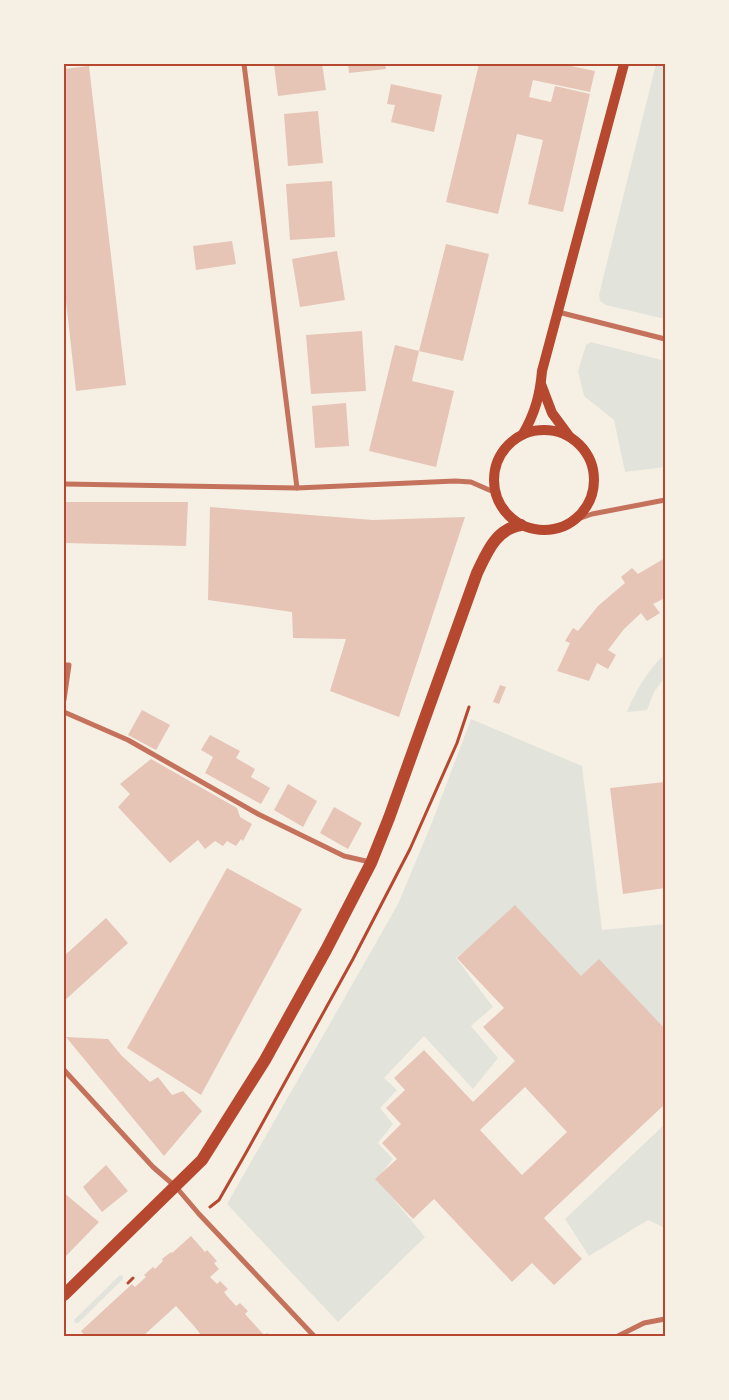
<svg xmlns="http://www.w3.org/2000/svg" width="729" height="1400" viewBox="0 0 729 1400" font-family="Rubik,sans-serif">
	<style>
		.green { fill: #e2e4dc }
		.building { fill: #e6c5b7; fill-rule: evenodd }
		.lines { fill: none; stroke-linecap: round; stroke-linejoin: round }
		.path { stroke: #b5482f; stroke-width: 3 }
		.minor { stroke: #c5725c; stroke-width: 5 }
		.secondary { stroke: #b5482f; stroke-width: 10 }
		.primary { stroke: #b5482f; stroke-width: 12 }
		.neatline { fill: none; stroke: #b5482f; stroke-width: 2 }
	</style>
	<rect width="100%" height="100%" fill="#f6efe4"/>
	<!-- green -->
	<g class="green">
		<polygon points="656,64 665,64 665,319 606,305 600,301 599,295"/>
		<polygon points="591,342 665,361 665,467 625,472 614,420 584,396 578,371 586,345"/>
		<path d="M665 654V677L654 692 647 710 627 712C636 690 648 670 665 654Z"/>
		<polygon points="471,719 582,766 602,930 665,924 665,1044 598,973 581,982 514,910 456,958 493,1007 471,1026 498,1058 473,1089 424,1036 384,1078 397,1090 380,1108 393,1124 378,1143 393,1159 377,1179 425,1237 338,1322 227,1204 398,904 431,825"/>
		<polygon points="665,1124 665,1228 648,1220 589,1256 565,1219"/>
		<polygon points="120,1275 123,1276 123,1279 78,1323 75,1323 74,1320"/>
	</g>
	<!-- building -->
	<g class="building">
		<polygon points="274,64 322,64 326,90 278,96"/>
		<polygon points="348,64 385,64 386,69 349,73"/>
		<polygon points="479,64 561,64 595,71 590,92 533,80 529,97 551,102 555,86 590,94 563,212 528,204 543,140 517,134 498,214 446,202"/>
		<polygon points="89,66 126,385 76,391 64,283 64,69"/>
		<polygon points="391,84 442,95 434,132 391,122 395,105 387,104"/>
		<polygon points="318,111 323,163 288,166 284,114"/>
		<polygon points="332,181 335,237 290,240 286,184"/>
		<polygon points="232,241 236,264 196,270 193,246"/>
		<polygon points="446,244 489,254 463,361 419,351"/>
		<polygon points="337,251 345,300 300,307 292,259"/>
		<polygon points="362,331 366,391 311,394 306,335"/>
		<polygon points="395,345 419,351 412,381 454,391 436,467 369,451"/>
		<polygon points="346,403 349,446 315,448 312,406"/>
		<polygon points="64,502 188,502 186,546 64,543"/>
		<polygon points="210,507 373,520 465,517 399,717 330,691 346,639 293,638 292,612 208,600"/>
		<polygon points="665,558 665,598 653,604 660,613 647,621 641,613 624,629 608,650 616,655 608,669 597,663 589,681 557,671 570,643 565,641 573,628 578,631 598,606 625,583 621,577 632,568 638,574"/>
		<polygon points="500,685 506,687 499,704 493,702"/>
		<polygon points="142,710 170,725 156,750 128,735"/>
		<polygon points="210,735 240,751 236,758 255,769 251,777 270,788 261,804 205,773 213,757 201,750"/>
		<polygon points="151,759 237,808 240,817 252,824 243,841 241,839 236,846 227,841 223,846 215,841 205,849 198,840 170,863 118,807 130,794 120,784"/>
		<polygon points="665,782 665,888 623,894 610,788"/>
		<polygon points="288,784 317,801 303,827 274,810"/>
		<polygon points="334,807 362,823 348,849 320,833"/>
		<polygon points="227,868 302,909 201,1095 127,1048"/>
		<path d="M515 905 581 976 599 959 665 1029V1104L544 1218 582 1259 554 1285 532 1263 512 1282 434 1199 413 1219 375 1179 397 1159 382 1143 401 1124 386 1108 405 1090 394 1078 424 1050 473 1102 515 1061 483 1027 504 1008 457 958ZM525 1087 567 1132 522 1175 480 1130Z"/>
		<polygon points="106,918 128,943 64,1001 64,956"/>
		<polygon points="66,1037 108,1039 121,1055 150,1082 158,1077 172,1095 183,1091 202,1111 164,1156"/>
		<polygon points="106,1165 128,1191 102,1212 83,1187"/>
		<polygon points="64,1193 99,1222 64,1258"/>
		<polygon points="191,1236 205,1252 207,1250 217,1261 214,1263 219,1269 210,1277 217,1284 220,1281 228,1289 224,1292 227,1296 236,1306 240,1303 248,1311 245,1314 264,1335 267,1333 271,1336 199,1336 201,1335 194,1326 176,1306 143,1336 85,1336 81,1331 132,1284 135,1287 146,1277 144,1275 153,1267 155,1269 163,1261 162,1259 171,1252 172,1253"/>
	</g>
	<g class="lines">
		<!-- path -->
		<g class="path">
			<polyline points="210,1207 219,1200 247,1151 353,959 410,849 457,743 469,707"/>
			<polyline points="128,1283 133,1278"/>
		</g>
		<!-- minor -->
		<g class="minor">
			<polyline points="244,64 297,488"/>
			<polyline points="558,312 665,339"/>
			<polyline points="64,484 297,488 455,481 471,482 496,493"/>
			<polyline points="575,520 592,514 665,500"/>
			<polyline points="64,665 69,665 64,700"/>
			<polyline points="64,712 128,740 258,814 344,856 370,862"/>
			<polyline points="64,1070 153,1167 176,1187 199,1214 314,1336"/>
			<polyline points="618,1336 644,1323 665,1319"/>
		</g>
		<!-- secondary -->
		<g class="secondary">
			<polyline points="541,384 552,413 569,436"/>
			<circle cx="544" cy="480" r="50"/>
			<path d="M523 434C535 413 540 395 542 371L624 64"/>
		</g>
		<!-- primary -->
		<path class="primary" d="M64 1295 202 1160 265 1060 326 950 371 863 389 818 477 573C487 552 496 529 521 525"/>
	</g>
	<!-- border -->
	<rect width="729" height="1400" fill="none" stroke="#f6efe4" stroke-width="130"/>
	<rect x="65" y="65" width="599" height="1270" class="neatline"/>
</svg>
